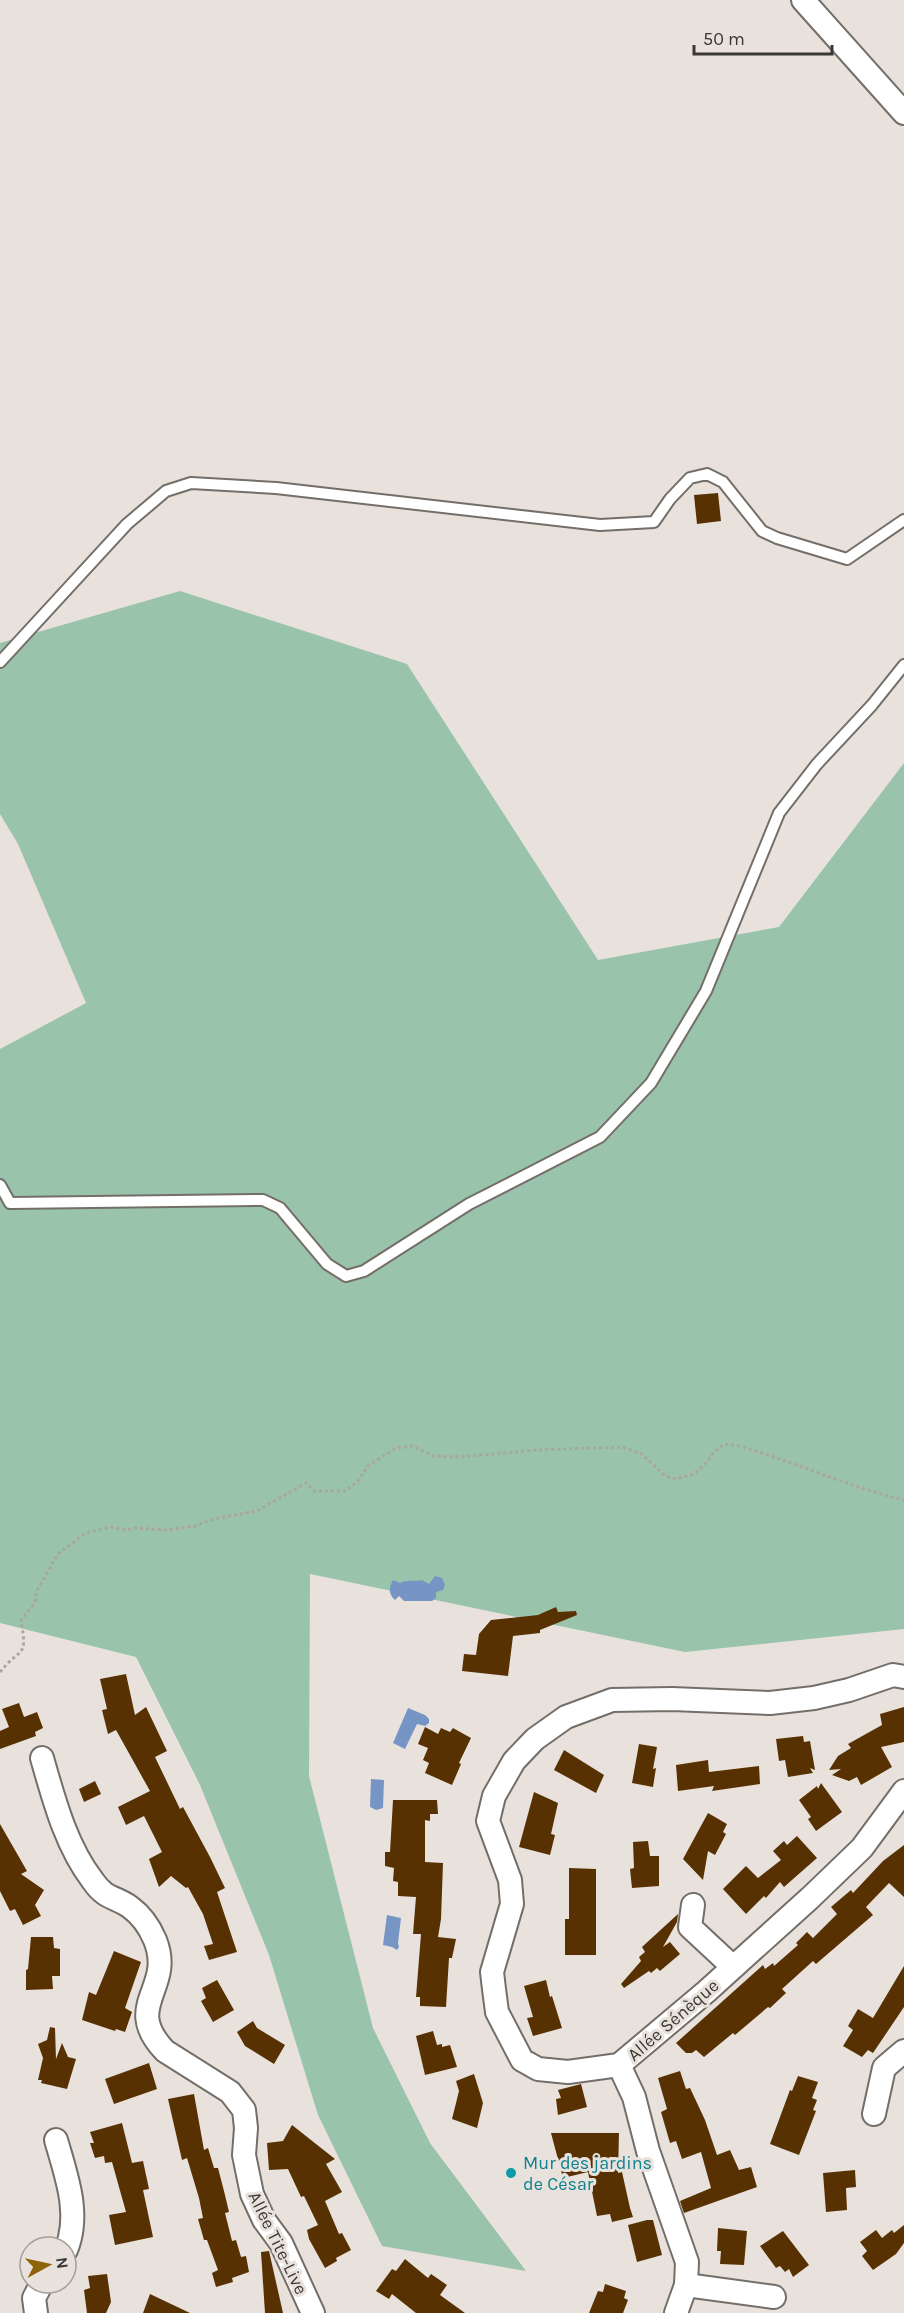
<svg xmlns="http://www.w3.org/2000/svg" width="904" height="2313" viewBox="0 0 904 2313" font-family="Karla,sans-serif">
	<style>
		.green { fill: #99c4ab }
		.water { fill: #7795c4 }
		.building { fill: #583103 }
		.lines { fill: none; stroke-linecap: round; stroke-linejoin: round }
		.lane-casing { stroke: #746e68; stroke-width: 14 }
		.street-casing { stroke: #746e68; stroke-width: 26 }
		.path { stroke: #aaa5a0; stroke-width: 3; stroke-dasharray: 3 3; stroke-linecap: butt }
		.lane { stroke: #fff; stroke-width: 10 }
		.street { stroke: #fff; stroke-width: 22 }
		.culture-dot { fill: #0f9aa8; stroke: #e9e2dc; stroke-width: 2 }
		.labels { text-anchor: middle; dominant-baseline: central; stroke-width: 6; stroke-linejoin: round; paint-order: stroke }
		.street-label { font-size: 18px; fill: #3a3835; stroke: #e9e2dc }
		.culture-label { font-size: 18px; fill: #0d838f; stroke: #e9e2dc; text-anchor: start }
	</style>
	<rect width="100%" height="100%" fill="#e9e2dc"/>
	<!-- green -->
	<polygon class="green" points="180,591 407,664 598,960 779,927 904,763 904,1629 685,1652 310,1574 309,1776 373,2028 430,2143 526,2271 382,2246 318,2115 269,1955 200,1785 136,1657 0,1623 0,1049 86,1003 18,844 0,814 0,643"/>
	<!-- water -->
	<g class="water">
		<path d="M435 1576 442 1578 445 1585 443 1590 436 1592V1598L432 1601H404L399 1596 395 1600C388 1594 389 1587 393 1580L400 1583C408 1579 414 1582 422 1580L429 1584Z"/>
		<polygon points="408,1708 425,1715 429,1719 429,1723 425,1726 417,1724 405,1749 393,1743"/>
		<polygon points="371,1779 384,1780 383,1808 376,1810 370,1807"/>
		<polygon points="387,1915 401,1918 398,1943 399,1947 397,1950 392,1947 383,1945"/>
	</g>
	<!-- building -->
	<g class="building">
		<polygon points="718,493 721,521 697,524 694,495"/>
		<polygon points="556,1607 558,1612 576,1611 577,1615 540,1630 540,1633 513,1636 508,1676 462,1671 464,1654 476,1655 479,1634 491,1620 538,1615"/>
		<polygon points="126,1674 135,1715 146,1707 167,1751 155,1757 180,1809 183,1807 210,1857 225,1888 217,1892 237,1952 209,1960 204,1946 213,1944 203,1914 188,1887 186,1888 171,1876 159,1887 149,1859 162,1852 144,1816 126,1825 118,1807 150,1791 116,1730 108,1734 102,1710 107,1709 100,1679"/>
		<polygon points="19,1703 24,1717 37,1712 43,1728 35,1732 36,1736 0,1749 0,1731 9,1727 2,1709"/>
		<polygon points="904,1707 904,1742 881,1747 892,1767 861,1785 857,1777 849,1781 832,1775 841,1769 829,1770 838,1756 851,1748 848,1744 882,1725 880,1714"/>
		<polygon points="425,1727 438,1734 441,1728 450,1732 453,1728 471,1738 459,1763 461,1764 452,1785 425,1773 429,1763 423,1760 428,1748 418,1744"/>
		<polygon points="803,1736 804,1742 810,1741 815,1770 810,1768 813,1773 788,1777 785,1760 779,1761 776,1739"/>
		<polygon points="639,1744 657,1747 653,1769 656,1768 653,1787 632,1783"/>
		<polygon points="564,1750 604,1775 596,1793 554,1770"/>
		<polygon points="708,1760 709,1772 759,1766 760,1784 712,1791 714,1786 678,1791 676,1765"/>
		<polygon points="95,1781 101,1794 84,1802 79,1789"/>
		<polygon points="821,1783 842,1812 816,1831 808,1819 811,1817 799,1800 817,1786 818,1789"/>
		<polygon points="534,1792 558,1803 551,1834 555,1835 550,1855 519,1847"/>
		<polygon points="393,1800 437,1800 438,1814 430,1814 430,1821 425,1820 425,1862 443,1863 441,1919 438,1937 456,1939 452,1958 449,1958 446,2007 420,2006 420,1997 416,1997 421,1934 413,1934 416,1897 398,1896 398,1882 393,1881 394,1868 385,1866 385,1852 390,1852"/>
		<polygon points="708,1813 727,1824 723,1832 726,1834 715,1855 708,1851 703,1880 683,1859"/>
		<polygon points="0,1824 27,1871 21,1874 44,1890 35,1905 41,1916 23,1925 15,1909 10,1911 0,1891"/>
		<polygon points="797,1836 817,1858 784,1887 780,1882 766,1898 764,1896 746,1914 723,1889 746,1866 758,1878 781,1860 773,1851 784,1841 787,1845"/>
		<polygon points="648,1841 650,1856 659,1856 659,1886 632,1888 630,1869 634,1868 633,1842"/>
		<polygon points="904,1845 904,1897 889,1883 866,1907 873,1915 816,1964 813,1961 782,1989 786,1993 770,2008 768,2007 735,2035 733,2033 704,2057 696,2050 692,2053 686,2053 676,2043 763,1965 765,1969 773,1963 774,1966 798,1945 796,1943 807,1932 813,1938 837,1914 831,1907 851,1890 853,1893 883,1861"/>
		<polygon points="569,1868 596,1869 596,1955 565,1955 565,1919 569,1919"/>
		<polygon points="678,1914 677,1922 663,1947 670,1942 680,1954 660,1971 657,1968 651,1973 649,1971 624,1988 621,1984 641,1961 639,1957 645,1952 642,1947"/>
		<polygon points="31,1937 53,1937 54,1948 60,1949 60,1976 52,1976 53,1989 26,1990 26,1970 28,1969"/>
		<polygon points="114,1951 141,1962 125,2008 132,2012 125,2032 116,2029 115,2031 82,2020 89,1992 96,1995"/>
		<polygon points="904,1966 904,2007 873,2053 868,2050 862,2057 843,2046 853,2030 848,2026 858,2009 873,2018"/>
		<polygon points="217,1980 234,2010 213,2022 201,2001 206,1998 202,1988"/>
		<polygon points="546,1980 550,1997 552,1996 562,2028 533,2036 527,2018 533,2017 524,1986"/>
		<polygon points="253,2021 257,2028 285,2045 274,2064 245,2046 237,2032"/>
		<polygon points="50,2027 55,2028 56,2059 62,2043 68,2057 76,2059 67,2089 41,2083 42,2080 38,2080 43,2058 38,2044 47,2040"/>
		<polygon points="433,2031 437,2045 442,2044 442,2047 450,2045 457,2067 425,2075 416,2036"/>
		<polygon points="149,2063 157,2089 114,2104 105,2079"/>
		<polygon points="680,2071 686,2089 690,2088 705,2120 717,2155 730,2150 739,2170 751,2167 757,2187 684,2213 680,2201 711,2188 701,2152 682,2159 676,2141 670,2143 661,2112 667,2109 658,2078"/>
		<polygon points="474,2074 483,2103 477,2128 452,2119 459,2091 456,2081"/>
		<polygon points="798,2076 818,2082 812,2098 817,2100 813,2110 816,2111 799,2155 770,2144 790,2090 792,2091"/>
		<polygon points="581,2084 587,2107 558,2115 556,2099 561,2098 558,2090"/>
		<polygon points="194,2094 204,2150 208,2148 214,2168 218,2168 224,2191 229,2212 225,2213 232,2241 236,2240 241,2257 246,2256 249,2272 232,2278 233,2282 216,2287 212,2273 218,2270 207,2240 204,2240 198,2219 203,2218 199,2198 187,2158 182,2160 168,2099"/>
		<polygon points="122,2123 132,2163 143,2161 149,2189 143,2190 153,2237 115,2245 109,2215 126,2212 112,2162 105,2163 104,2156 95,2158 90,2143 94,2143 90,2132"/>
		<polygon points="292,2125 335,2159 326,2164 342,2192 325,2201 339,2234 342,2233 351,2250 336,2258 337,2261 325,2268 309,2239 307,2230 318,2225 304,2196 301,2197 288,2169 269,2170 267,2143 283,2141"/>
		<polygon points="551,2133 619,2133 618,2173 622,2172 630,2208 633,2217 612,2222 610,2214 597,2216 588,2172 563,2178"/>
		<polygon points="855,2170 856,2187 846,2188 847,2210 826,2212 823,2173"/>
		<polygon points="647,2220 653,2220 662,2255 637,2262 628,2225"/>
		<polygon points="904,2225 904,2243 896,2254 873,2270 862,2256 867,2251 860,2242 876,2230 882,2238 892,2230 894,2233"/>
		<polygon points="718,2228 747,2231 744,2265 720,2264 721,2251 717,2251"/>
		<polygon points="783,2231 809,2265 793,2277 789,2269 785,2272 780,2266 776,2268 760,2246"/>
		<polygon points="269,2251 283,2313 265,2313 261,2252"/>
		<polygon points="405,2259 428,2278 431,2274 447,2285 440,2295 465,2313 416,2313 392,2294 389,2299 376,2291 392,2269 396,2271"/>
		<polygon points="107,2274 111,2302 106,2313 87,2313 84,2290 90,2288 88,2276"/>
		<polygon points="605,2284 626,2291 624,2298 628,2300 623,2313 589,2313 598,2291 603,2292"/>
		<polygon points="150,2294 190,2313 143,2313"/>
	</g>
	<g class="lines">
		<!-- lane casing -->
		<g class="lane-casing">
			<g id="lane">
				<polyline points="0,662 127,524 166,491 191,483 276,488 600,525 654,522 670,499 690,478 707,474 723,482 762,531 777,538 847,559 904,520"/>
				<polyline points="0,1185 10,1203 263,1200 280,1208 327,1264 346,1276 364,1271 469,1204 600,1137 651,1083 706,991 779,813 817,764 872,705 904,665"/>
			</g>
		</g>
		<!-- street casing -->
		<g class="street-casing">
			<g id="street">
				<polyline points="803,0 904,113"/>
				<polyline points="904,1677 893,1675 849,1690 814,1698 770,1703 672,1699 612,1700 566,1717 535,1739 514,1761 494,1796 488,1821 510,1880 512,1904 492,1972 494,1989 497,2012 522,2060 538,2069 568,2072 619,2065 707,1991 810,1898 862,1848 904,1791"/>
				<path d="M42 1758C54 1800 66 1846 93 1881 106 1900 115 1896 130 1907 141 1915 150 1928 155 1940 175 1989 121 2005 165 2051L230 2092 244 2110 246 2128 244 2155 252 2194 264 2220 281 2243 313 2313"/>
				<polyline points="693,1905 690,1927 733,1967"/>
				<polyline points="619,2065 634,2097 648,2151 687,2262 686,2285 676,2313"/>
				<polyline points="874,2114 884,2068 904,2051"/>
				<path d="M56 2140C66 2175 81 2214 66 2250"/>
				<polyline points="686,2285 774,2297"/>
				<polyline points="36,2313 34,2298 42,2283"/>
			</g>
		</g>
		<!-- path -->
		<path class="path" d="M0 1672C21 1646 28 1659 21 1621L35 1602 37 1590 58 1554 86 1533 111 1527 125 1530 136 1528 166 1530 195 1526 214 1519 257 1511 306 1483 314 1491H346L358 1481 368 1466 396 1448 412 1446 433 1456 459 1457 536 1450 622 1447 642 1454 665 1476 676 1479 694 1474 708 1461 712 1454 724 1444 735 1445C793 1461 846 1486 904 1500"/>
		<!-- lane -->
		<use href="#lane" class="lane"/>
		<!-- street -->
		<use href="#street" class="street"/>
	</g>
	<!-- markers -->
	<circle class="culture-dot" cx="511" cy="2173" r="6"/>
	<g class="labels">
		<!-- street labels -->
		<g class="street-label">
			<text transform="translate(673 2020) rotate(-41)">Allée Sénèque</text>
			<text transform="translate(278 2243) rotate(64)">Allée Tite-Live</text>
		</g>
		<!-- culture labels -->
		<g class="culture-label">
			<text x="523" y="2163">Mur des jardins<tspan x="523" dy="21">de César</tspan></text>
		</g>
	</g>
	<!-- north arrow -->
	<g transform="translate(48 2265) rotate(82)"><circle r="28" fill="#e9e2dc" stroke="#a39e99" stroke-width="1.5"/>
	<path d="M0-4.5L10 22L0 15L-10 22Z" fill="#8e640a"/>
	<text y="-9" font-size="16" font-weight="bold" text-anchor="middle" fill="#3a3835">N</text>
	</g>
	<!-- scale -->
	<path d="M694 45v9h138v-9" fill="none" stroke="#3a3835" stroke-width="3"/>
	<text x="703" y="45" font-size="18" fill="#3a3835" stroke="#e9e2dc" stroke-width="4.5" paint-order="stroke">50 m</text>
</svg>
